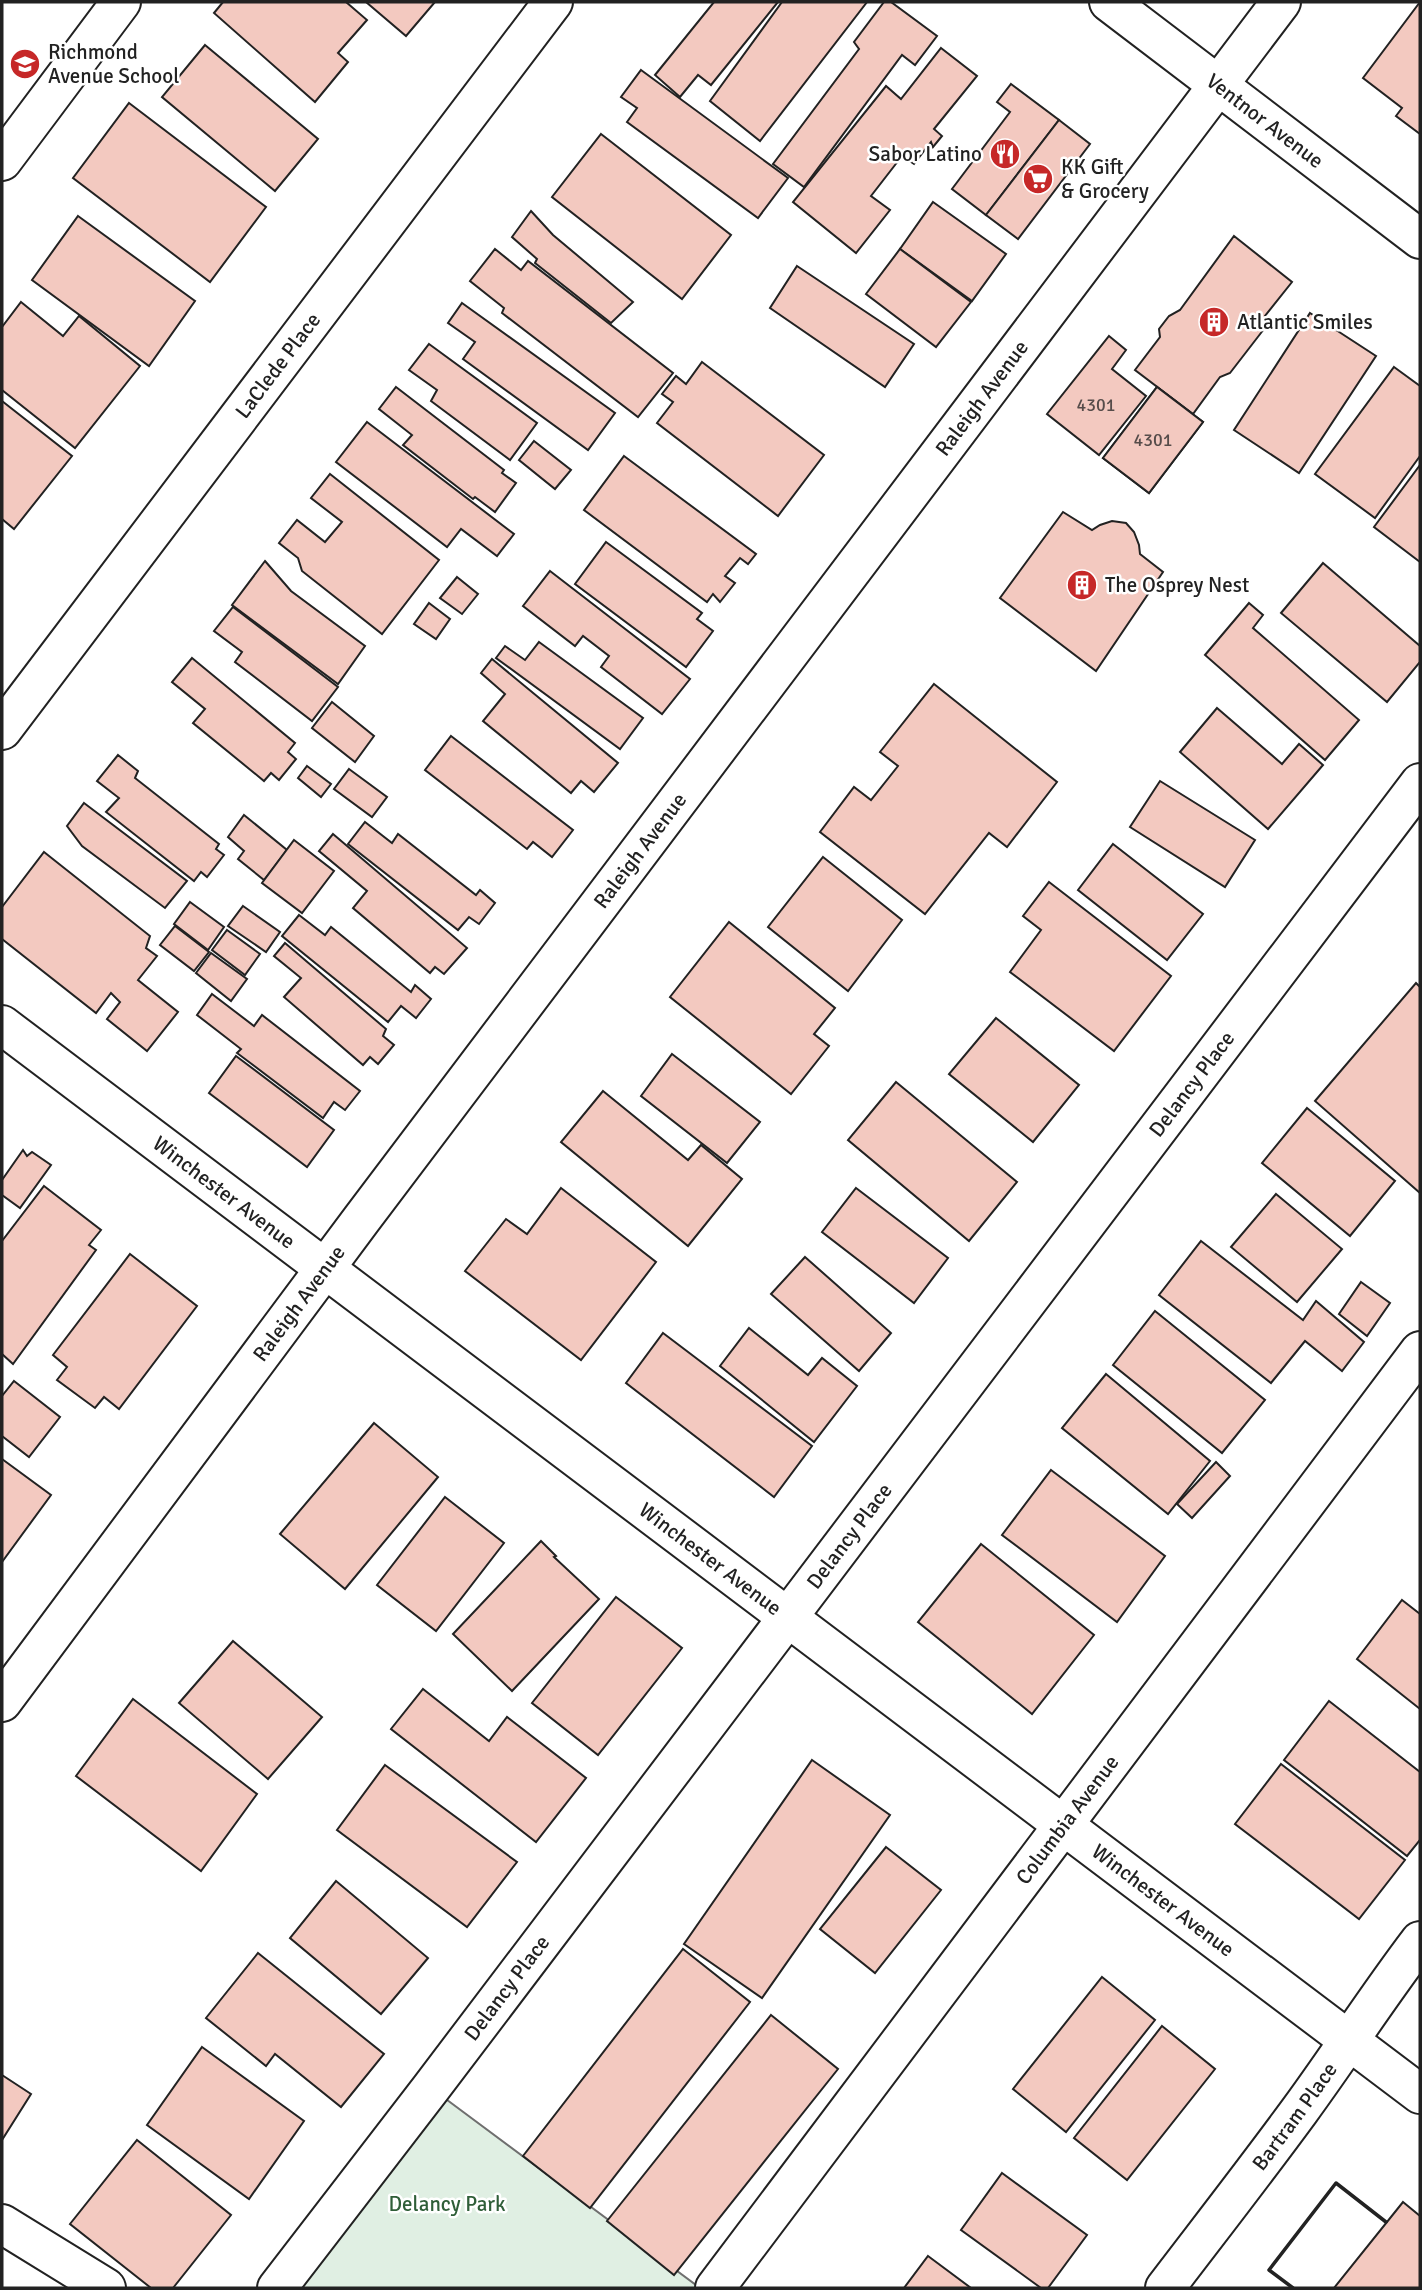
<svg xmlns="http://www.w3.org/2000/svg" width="1422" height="2290" viewBox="0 0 1422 2290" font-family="Signika,sans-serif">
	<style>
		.green { fill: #e0efe3; stroke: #6f6f6f; stroke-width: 2 }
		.building { fill: #f3c9c0; stroke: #222; stroke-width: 2 }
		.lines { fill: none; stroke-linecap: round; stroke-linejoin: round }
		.minor-casing { stroke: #222; stroke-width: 42 }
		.major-casing { stroke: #222; stroke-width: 42 }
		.minor { stroke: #fff; stroke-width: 38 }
		.major { stroke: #fff; stroke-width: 38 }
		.wall { stroke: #222; stroke-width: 3.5 }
		.labels { text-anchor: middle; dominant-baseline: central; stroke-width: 5; stroke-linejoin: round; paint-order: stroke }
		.number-label { font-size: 18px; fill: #564c4a }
		.poi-label { font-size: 21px; fill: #222; stroke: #fff; text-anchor: start }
		.street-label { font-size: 21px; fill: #222; stroke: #fff }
		.park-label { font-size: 21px; fill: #2f5e38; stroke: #fff }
	</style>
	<rect width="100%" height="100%" fill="#fff"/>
	<!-- green -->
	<polygon class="green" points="431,2088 700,2288 277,2288"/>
	<!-- building -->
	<g class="building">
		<polygon points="223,2 346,2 367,20 338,53 348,62 315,102 214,13"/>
		<polygon points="366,2 435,2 406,36"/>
		<polygon points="714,2 778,2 711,85 698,75 680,97 655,75"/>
		<polygon points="782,2 867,2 760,141 710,101"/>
		<polygon points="884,2 891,2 937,36 915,65 902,55 804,187 773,164 859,49 854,42"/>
		<polygon points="1420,2 1420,134 1396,116 1402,108 1363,78"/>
		<polygon points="205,45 318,139 275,191 162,97"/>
		<polygon points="941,48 977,76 934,129 942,136 933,147 931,142 914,164 902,156 871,196 890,210 856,253 793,202 886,86 901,99"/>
		<polygon points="641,70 788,178 758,218 627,122 637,108 621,97"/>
		<polygon points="1011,84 1059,120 986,215 952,189 1010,112 997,102"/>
		<polygon points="129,103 266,207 210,282 73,178"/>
		<polygon points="1059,120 1090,144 1018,239 986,215"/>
		<polygon points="601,134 731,235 682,299 552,197"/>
		<polygon points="933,202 1006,254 972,301 900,249"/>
		<polygon points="531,211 553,235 633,302 611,323 535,263 537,259 512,237"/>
		<polygon points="78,216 195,301 149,366 32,280"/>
		<polygon points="1234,236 1292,282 1265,316 1264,329 1230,373 1220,377 1193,414 1135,370 1160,337 1159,329 1169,316 1180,310"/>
		<polygon points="495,249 521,270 528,261 673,373 638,417 502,313 504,308 470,281"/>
		<polygon points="900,249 971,302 936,347 866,294"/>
		<polygon points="797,266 914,344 885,387 770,308"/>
		<polygon points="21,302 63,336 79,316 140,366 75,448 2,390 2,327"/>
		<polygon points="462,303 615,413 588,450 463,359 475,342 448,323"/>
		<polygon points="1310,313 1376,356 1299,473 1234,430"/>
		<polygon points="1109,336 1126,350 1112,369 1146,396 1099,455 1047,414"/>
		<polygon points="429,344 537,423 510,460 431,401 437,390 409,370"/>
		<polygon points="702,362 824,455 778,516 657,423 673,402 662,394 676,376 686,384"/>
		<polygon points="1394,367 1420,386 1420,456 1375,518 1315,474"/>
		<polygon points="396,387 504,470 502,473 516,483 495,512 475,497 473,499 403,445 412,435 379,409"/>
		<polygon points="1157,387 1203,422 1149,493 1103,458"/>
		<polygon points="1157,387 1203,422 1149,493 1103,458"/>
		<polygon points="2,401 72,456 14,529 2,519"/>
		<polygon points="367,422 514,534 497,556 461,529 447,547 336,462"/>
		<polygon points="534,441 571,470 555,489 519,460"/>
		<polygon points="624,456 756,554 748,564 740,558 725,576 735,583 720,602 713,594 707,602 584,510"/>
		<polygon points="1420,465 1420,562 1374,527"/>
		<polygon points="330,474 439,560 382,634 302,571 298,558 279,543 297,520 325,542 342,522 311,498"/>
		<polygon points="1063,512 1092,530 1100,525 1112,521 1126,523 1134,532 1139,545 1140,554 1163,572 1096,671 1000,598"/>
		<polygon points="606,542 702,613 697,619 713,631 686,667 575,584"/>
		<polygon points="265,561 291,591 365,646 338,684 232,605"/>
		<polygon points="1323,563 1420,646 1420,662 1387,702 1281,613"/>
		<polygon points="550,571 690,679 662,714 601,667 609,656 583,636 575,646 523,606"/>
		<polygon points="457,577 478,594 462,614 440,598"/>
		<polygon points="429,603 450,619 436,639 414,624"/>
		<polygon points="1249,603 1263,615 1253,628 1359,720 1325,760 1205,655"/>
		<polygon points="233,607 338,687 312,721 235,662 242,652 214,631"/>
		<polygon points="539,642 643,718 620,749 496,658 505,646 525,660"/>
		<polygon points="192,658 295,743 288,752 296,759 279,780 271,773 264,781 193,723 205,709 172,682"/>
		<polygon points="492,659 618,763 594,792 581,781 571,793 483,721 505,694 481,673"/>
		<polygon points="934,684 1057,782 1007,847 989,833 925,914 820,832 854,787 871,800 898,766 880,752"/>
		<polygon points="332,702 374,736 355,762 312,728"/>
		<polygon points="1217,708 1282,764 1299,744 1323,765 1268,829 1180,752"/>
		<polygon points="451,736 573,830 552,857 533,842 527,849 425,770"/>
		<polygon points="118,755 138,771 135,778 219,844 216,849 224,855 207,877 201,872 194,881 106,812 119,798 97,781"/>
		<polygon points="307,766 331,784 321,797 298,778"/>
		<polygon points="349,769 387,797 372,817 334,789"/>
		<polygon points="1160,781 1255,840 1225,887 1130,827"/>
		<polygon points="84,803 187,881 165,908 82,846 67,826"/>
		<polygon points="244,815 287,850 264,880 238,859 244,851 228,837"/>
		<polygon points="365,822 392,843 398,834 476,895 480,890 495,903 479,924 469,917 458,930 348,844"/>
		<polygon points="333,834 467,948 444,974 435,967 430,973 353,908 367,891 319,851"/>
		<polygon points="294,840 334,871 302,913 262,883"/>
		<polygon points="1113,844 1203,914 1167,960 1078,890"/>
		<polygon points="44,852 150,936 146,948 157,956 138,980 178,1012 147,1051 107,1019 120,1002 111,993 96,1013 2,939 2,907"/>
		<polygon points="823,857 902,920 848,991 768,927"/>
		<polygon points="1049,882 1171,976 1114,1051 1010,972 1041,930 1023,916"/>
		<polygon points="190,902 224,927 208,950 174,924"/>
		<polygon points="243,906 280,932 266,952 228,926"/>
		<polygon points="299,915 325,935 331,927 411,992 415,985 431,999 416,1018 401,1006 388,1022 282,936"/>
		<polygon points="729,922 835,1008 814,1034 829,1046 791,1094 670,997"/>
		<polygon points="175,926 209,952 194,971 160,945"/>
		<polygon points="227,930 260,954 245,975 212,950"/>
		<polygon points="285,943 386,1029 383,1036 394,1045 378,1064 370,1057 363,1065 284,997 301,978 274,956"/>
		<polygon points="211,953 247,979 231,1001 196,973"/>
		<polygon points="1416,983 1420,987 1420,1193 1315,1101"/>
		<polygon points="212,994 254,1026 262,1015 360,1091 345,1110 334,1102 323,1118 237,1053 241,1049 197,1015"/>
		<polygon points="996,1018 1079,1085 1033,1142 949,1074"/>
		<polygon points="672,1054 760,1122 727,1163 641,1096"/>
		<polygon points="236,1056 334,1130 307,1167 209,1093"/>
		<polygon points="896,1082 1017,1182 969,1241 848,1140"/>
		<polygon points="603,1091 688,1160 701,1145 742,1179 688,1246 561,1142"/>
		<polygon points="1307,1108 1395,1181 1350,1236 1262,1163"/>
		<polygon points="23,1150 27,1156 32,1152 51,1165 20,1208 2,1195 2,1180"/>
		<polygon points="44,1186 101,1230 89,1245 96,1250 13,1364 2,1354 2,1241"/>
		<polygon points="561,1188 656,1262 581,1360 465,1271 506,1219 527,1234"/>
		<polygon points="856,1188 948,1258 914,1303 822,1232"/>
		<polygon points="1276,1194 1342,1249 1297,1302 1231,1247"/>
		<polygon points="1201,1241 1303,1320 1316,1301 1364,1342 1342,1371 1305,1341 1271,1383 1159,1295"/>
		<polygon points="130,1254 197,1306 119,1409 104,1397 95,1408 57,1380 67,1367 53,1355"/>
		<polygon points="805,1257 891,1333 859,1371 771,1294"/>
		<polygon points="1361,1282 1390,1303 1367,1336 1339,1314"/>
		<polygon points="1155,1311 1265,1400 1222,1453 1113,1365"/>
		<polygon points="749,1328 808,1375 822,1358 857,1386 814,1442 720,1366"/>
		<polygon points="663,1333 812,1446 774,1497 626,1383"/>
		<polygon points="1106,1374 1210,1461 1168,1514 1062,1428"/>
		<polygon points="14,1381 60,1417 29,1457 2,1436 2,1396"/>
		<polygon points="374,1423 438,1477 345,1589 280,1534"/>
		<polygon points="2,1459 51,1495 2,1562"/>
		<polygon points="1216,1462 1230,1476 1192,1518 1177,1504"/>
		<polygon points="1051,1470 1165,1556 1117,1622 1002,1535"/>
		<polygon points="445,1497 504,1543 436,1631 377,1585"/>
		<polygon points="541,1541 556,1556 554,1557 599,1599 512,1691 453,1634"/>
		<polygon points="981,1544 1094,1635 1032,1714 918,1622"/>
		<polygon points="616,1597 682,1648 598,1755 532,1703"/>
		<polygon points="1402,1600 1420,1614 1420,1709 1357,1659"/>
		<polygon points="233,1641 322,1717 268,1779 179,1703"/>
		<polygon points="423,1689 489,1741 507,1717 586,1778 536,1842 391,1729"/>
		<polygon points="133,1699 257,1794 201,1871 76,1776"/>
		<polygon points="1329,1701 1420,1772 1420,1840 1407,1856 1284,1760"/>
		<polygon points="812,1760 890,1815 762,1998 684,1944"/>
		<polygon points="1281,1764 1405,1860 1359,1919 1235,1824"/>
		<polygon points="385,1765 517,1862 467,1927 337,1830"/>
		<polygon points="886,1847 941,1890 875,1973 820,1929"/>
		<polygon points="336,1881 428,1958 381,2014 290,1938"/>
		<polygon points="683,1949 750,2002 590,2208 523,2156"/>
		<polygon points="258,1953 384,2054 341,2107 275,2054 266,2066 206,2018"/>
		<polygon points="1102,1977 1155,2020 1066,2132 1013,2089"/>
		<polygon points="771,2015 838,2069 674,2275 607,2221"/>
		<polygon points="1162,2026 1215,2069 1127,2180 1074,2138"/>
		<polygon points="202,2047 304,2121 249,2199 147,2125"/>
		<polygon points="2,2075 31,2094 2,2140"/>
		<polygon points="137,2140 231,2215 173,2288 151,2288 70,2224"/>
		<polygon points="1002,2173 1087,2235 1048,2288 1041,2288 961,2230"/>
		<polygon points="1403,2202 1420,2216 1420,2288 1334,2288"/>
		<polygon points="928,2256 971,2288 904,2288"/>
	</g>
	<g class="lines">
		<!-- minor casing -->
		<g class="minor-casing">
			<g id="minor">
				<polyline points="2,161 121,2"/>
				<path id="s1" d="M2 730 553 2"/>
				<path id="s2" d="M2 1025 1420 2094"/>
				<path id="s3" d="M2 1702 361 1220 1281 2"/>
				<polyline points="2,2224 106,2288"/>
				<path id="s4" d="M277 2288 431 2088 1420 783"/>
				<path id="s5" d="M715 2288 1420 1351"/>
				<path id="s6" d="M1165 2288C1210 2229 1256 2170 1300 2110 1341 2054 1378 1996 1420 1941"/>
			</g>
		</g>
		<!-- major casing -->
		<g class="major-casing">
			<g id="major">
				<path id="s7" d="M1109 2 1420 239"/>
			</g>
		</g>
		<!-- minor -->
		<use href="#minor" class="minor"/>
		<!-- major -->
		<use href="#major" class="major"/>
		<!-- wall -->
		<polyline class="wall" points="1293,2288 1269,2270 1336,2183 1386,2222"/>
	</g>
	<!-- icons -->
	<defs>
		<g id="school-disc" transform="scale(1.575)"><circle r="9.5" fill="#c62828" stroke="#fff"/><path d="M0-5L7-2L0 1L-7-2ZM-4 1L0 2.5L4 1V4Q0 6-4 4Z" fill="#fff"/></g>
		<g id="restaurant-disc" transform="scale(1.575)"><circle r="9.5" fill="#c62828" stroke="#fff"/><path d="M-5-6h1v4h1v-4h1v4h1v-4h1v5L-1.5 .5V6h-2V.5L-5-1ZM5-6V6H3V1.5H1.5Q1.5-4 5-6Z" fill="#fff"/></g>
		<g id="supermarket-disc" transform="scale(1.575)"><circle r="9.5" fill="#c62828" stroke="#fff"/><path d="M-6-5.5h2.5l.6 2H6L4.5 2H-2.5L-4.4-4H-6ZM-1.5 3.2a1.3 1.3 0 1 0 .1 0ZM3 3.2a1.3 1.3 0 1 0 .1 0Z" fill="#fff"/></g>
		<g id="building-disc" transform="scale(1.575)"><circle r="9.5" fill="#c62828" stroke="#fff"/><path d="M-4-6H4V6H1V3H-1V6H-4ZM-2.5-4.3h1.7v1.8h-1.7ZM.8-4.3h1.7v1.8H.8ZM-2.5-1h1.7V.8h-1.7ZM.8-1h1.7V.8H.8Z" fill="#fff"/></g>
	</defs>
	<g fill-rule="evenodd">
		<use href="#school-disc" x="25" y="64"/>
		<use href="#restaurant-disc" x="1005" y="154"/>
		<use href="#supermarket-disc" x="1038" y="179"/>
		<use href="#building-disc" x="1214" y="322"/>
		<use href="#building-disc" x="1082" y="585"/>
	</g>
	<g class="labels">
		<!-- number labels -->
		<g class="number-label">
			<text x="1096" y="405">4301</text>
			<text x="1153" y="440">4301</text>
		</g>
		<!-- poi labels -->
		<g class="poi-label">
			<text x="48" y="52">Richmond<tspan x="48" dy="24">Avenue School</tspan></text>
			<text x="982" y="154" text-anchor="end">Sabor Latino</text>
			<text x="1061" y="167">KK Gift<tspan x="1061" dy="24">&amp; Grocery</tspan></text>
			<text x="1237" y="322">Atlantic Smiles</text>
			<text x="1105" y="585">The Osprey Nest</text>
		</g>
		<!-- street labels -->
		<g class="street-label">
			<text stroke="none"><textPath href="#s7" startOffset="196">Ventnor Avenue</textPath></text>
			<text stroke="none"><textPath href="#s1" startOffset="457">LaClede Place</textPath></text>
			<text stroke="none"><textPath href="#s3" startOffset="1631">Raleigh Avenue</textPath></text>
			<text stroke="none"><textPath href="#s3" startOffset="1064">Raleigh Avenue</textPath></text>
			<text stroke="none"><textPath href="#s4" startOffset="1512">Delancy Place</textPath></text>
			<text stroke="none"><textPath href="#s2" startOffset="278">Winchester Avenue</textPath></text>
			<text stroke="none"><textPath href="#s3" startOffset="497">Raleigh Avenue</textPath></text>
			<text stroke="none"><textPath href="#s4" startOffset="945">Delancy Place</textPath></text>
			<text stroke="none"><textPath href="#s2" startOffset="887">Winchester Avenue</textPath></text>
			<text stroke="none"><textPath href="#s5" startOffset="586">Columbia Avenue</textPath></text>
			<text stroke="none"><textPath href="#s2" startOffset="1454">Winchester Avenue</textPath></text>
			<text stroke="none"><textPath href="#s4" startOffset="378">Delancy Place</textPath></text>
			<text stroke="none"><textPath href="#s6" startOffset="215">Bartram Place</textPath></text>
		</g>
		<!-- park labels -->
		<g class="park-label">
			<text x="447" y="2204">Delancy Park</text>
		</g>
	</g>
	<!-- border -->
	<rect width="1422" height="2290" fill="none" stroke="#222222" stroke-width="7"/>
</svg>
